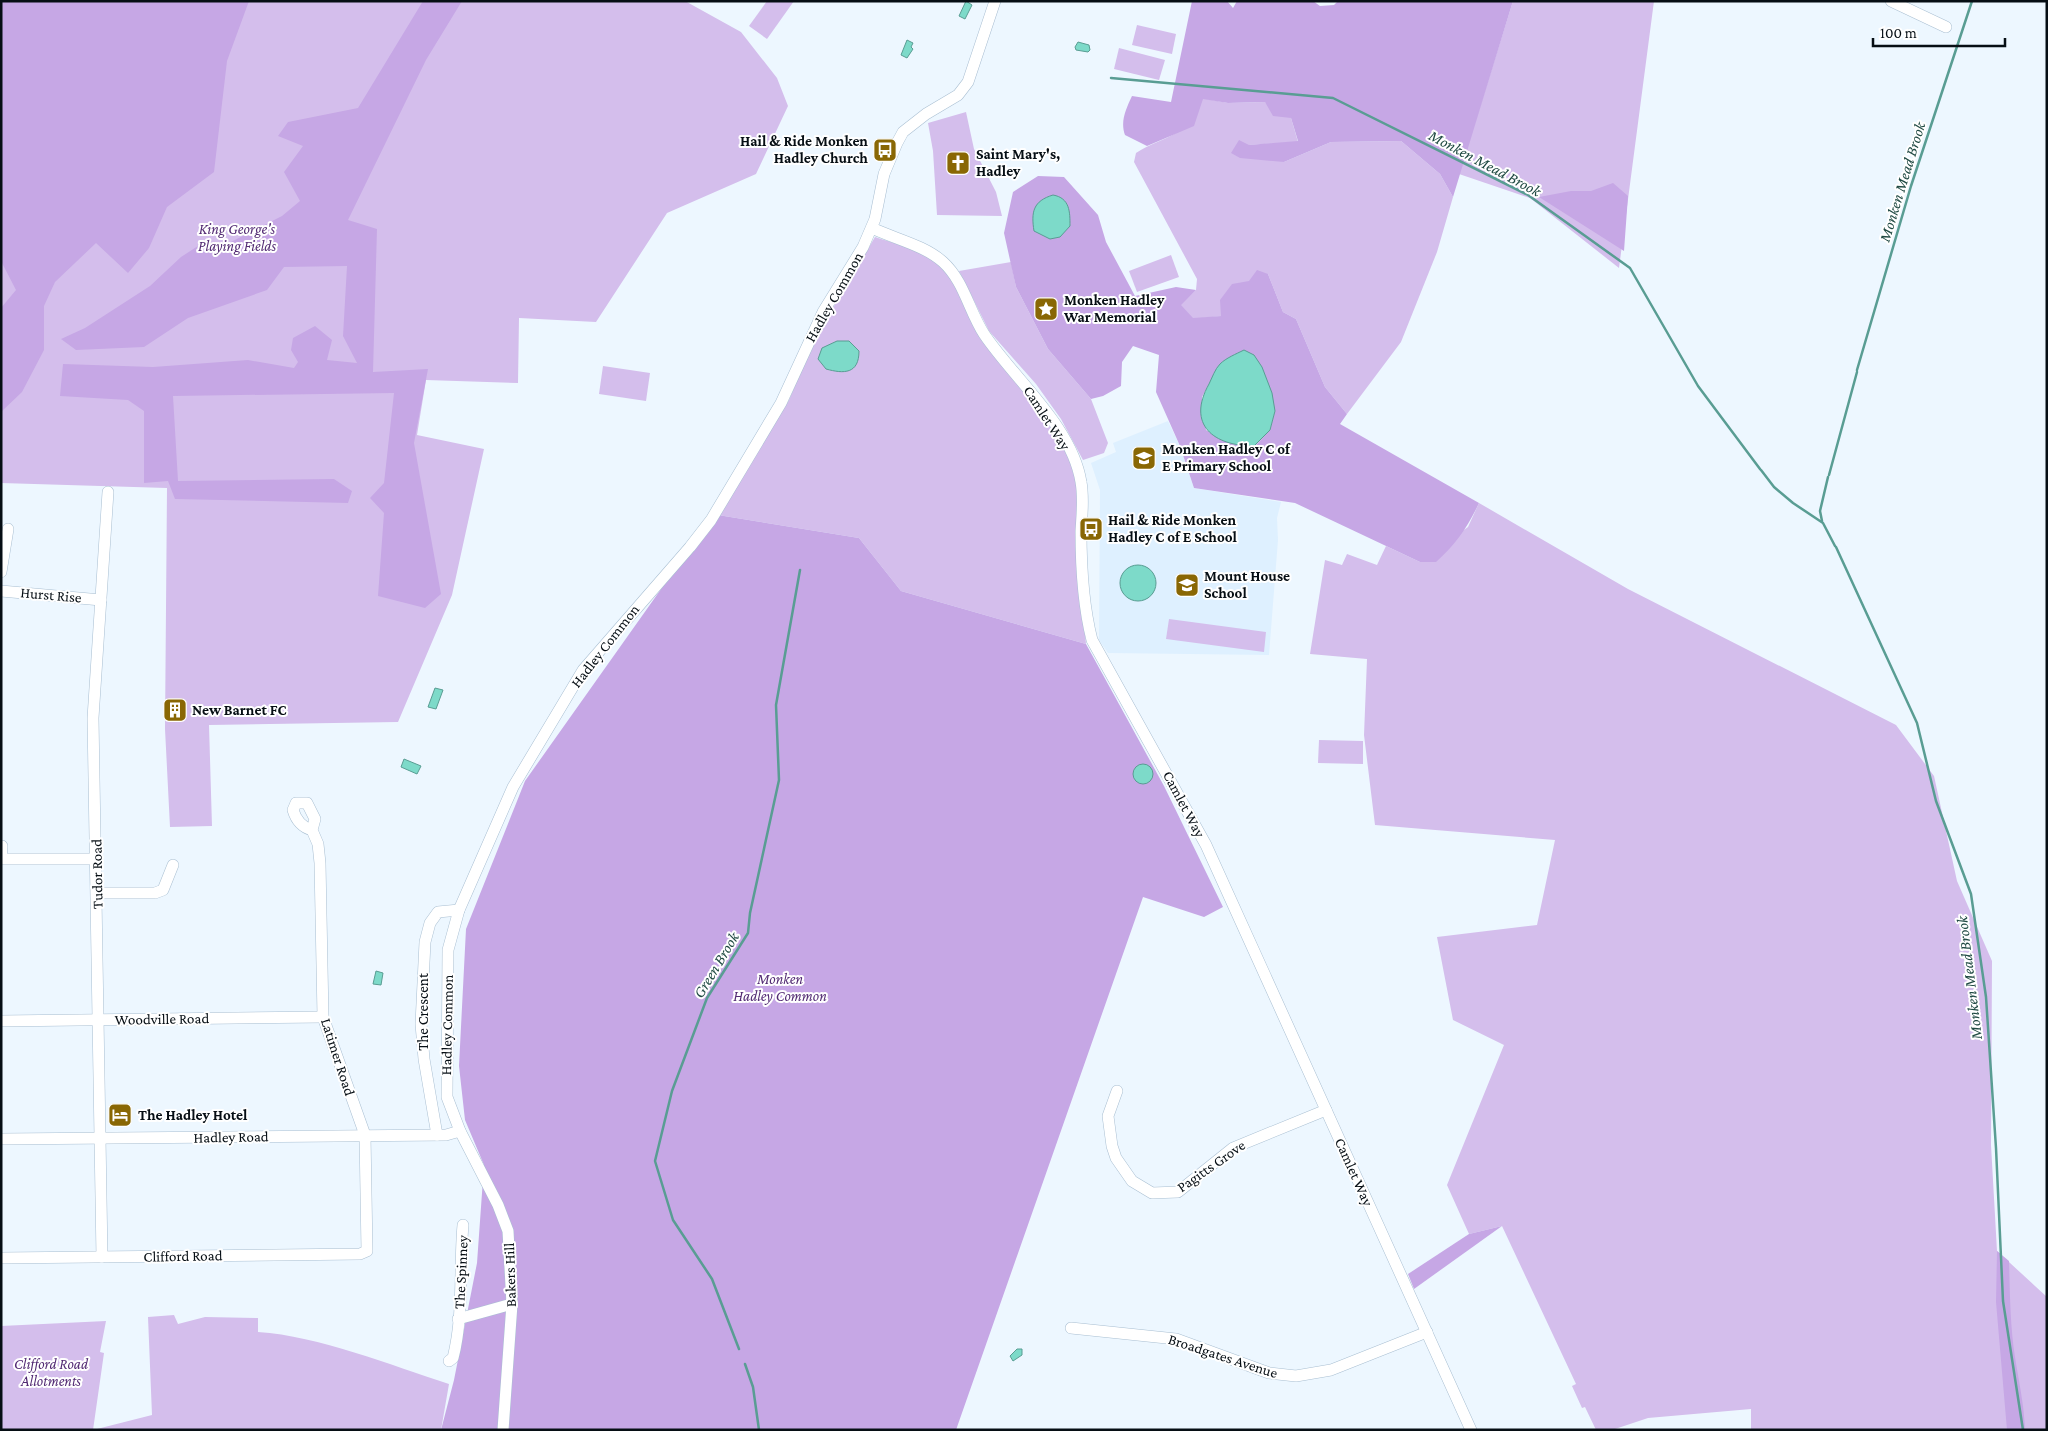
<svg xmlns="http://www.w3.org/2000/svg" width="2048" height="1431" viewBox="0 0 2048 1431" font-family="'Crimson Pro',serif">
	<style>
		.built { fill: #def0ff }
		.green { fill: #d4beec }
		.forest { fill: #c6a7e5; fill-rule: evenodd }
		.water { fill: #7ddac9; stroke: #599d93 }
		.lines { fill: none; stroke-linecap: round; stroke-linejoin: round }
		.stream { stroke: #599d93; stroke-width: 2.5 }
		.minor-casing { stroke: #a9bfd2; stroke-width: 12 }
		.minor { stroke: #fff; stroke-width: 11 }
		.labels { text-anchor: middle; dominant-baseline: central; stroke-width: 4; stroke-linejoin: round; paint-order: stroke }
		.poi-label { font-size: 15px; font-weight: bold; fill: #060e14; stroke: #fff; text-anchor: start }
		.park-label { font-size: 15px; font-style: italic; fill: #522a73; stroke: #fff }
		.street-label { font-size: 15px; fill: #060e14; stroke: #fff }
		.water-label { font-size: 16px; font-style: italic; fill: #204a43; stroke: #fff }
	</style>
	<rect width="100%" height="100%" fill="#edf7ff"/>
	<!-- built -->
	<polygon class="built" points="1168,421 1180,446 1194,488 1281,502 1277,518 1278,540 1269,655 1108,653 1099,640 1100,490 1091,463 1116,452 1113,443"/>
	<!-- green -->
	<g class="green">
		<polygon points="1,1 685,1 741,32 777,78 788,106 756,174 667,213 596,322 519,318 518,383 426,380 417,435 484,449 452,595 398,722 209,725 212,826 170,827 165,729 167,488 1,483"/>
		<polygon points="767,1 794,1 767,39 749,26"/>
		<polygon points="1513,1 1654,1 1619,268 1530,198 1459,174"/>
		<polygon points="1137,25 1176,34 1172,54 1132,45"/>
		<polygon points="1119,48 1165,60 1159,80 1114,69"/>
		<path d="M1202 98 1228 103 1265 102 1291 118 1298 142 1249 145 1239 140 1284 162 1331 142 1401 141 1440 174 1453 197 1437 252 1401 342 1347 414 1325 387 1296 319 1283 312 1268 274 1222 316 1193 319 1180 305 1196 290 1197 279 1134 162 1136 153C1162 136 1195 135 1202 98Z"/>
		<polygon points="966,112 974,149 996,192 1002,216 937,215 933,151 928,123"/>
		<path d="M875 237C900 245 923 251 943 267L1045 417 1064 448 1074 471 1078 488 1079 564 1086 644 901 591 859 538 718 515 789 400 815 338Z"/>
		<polygon points="1171,255 1179,277 1137,292 1129,271"/>
		<polygon points="1011,262 1016,287 1048,349 1091,399 1108,443 1104,453 1083,460 1061,419 1036,384 989,331 959,271"/>
		<polygon points="603,366 650,373 646,401 599,394"/>
		<polygon points="1479,503 1628,589 1896,725 1934,776 1957,881 1992,961 1991,1145 1997,1251 2047,1297 2047,1430 1751,1430 1751,1409 1648,1418 1612,1430 1596,1430 1585,1407 1582,1408 1572,1386 1576,1384 1502,1226 1469,1234 1447,1185 1504,1045 1453,1020 1437,937 1537,925 1555,840 1375,825 1364,735 1367,659 1310,654 1325,560 1342,565 1347,554 1377,565 1386,546 1420,562 1468,527"/>
		<polygon points="1169,619 1266,632 1264,652 1166,639"/>
		<polygon points="1319,740 1363,741 1363,764 1318,763"/>
		<path d="M174 1315 178 1324 205 1317 258 1318V1332C319 1336 390 1365 449 1384L441 1430H1V1326L106 1321 100 1352 104 1353 93 1430 152 1415 148 1317Z"/>
	</g>
	<!-- forest -->
	<g class="forest">
		<polygon points="1,1 249,1 227,61 214,172 167,207 149,248 128,273 96,243 55,282 44,306 44,350 22,392 1,412 1,308 16,290 1,261"/>
		<polygon points="423,1 462,1 426,60 348,220 377,229 373,372 428,369 414,443 441,594 425,608 378,596 384,513 370,498 384,483 394,393 173,396 178,481 334,479 352,491 348,503 175,499 168,481 144,483 144,411 128,400 60,396 63,364 153,367 248,360 294,368 298,362 291,350 293,338 315,326 332,340 327,360 357,363 343,336 347,266 284,267 267,290 188,318 144,347 76,350 61,339 85,328 150,286 181,257 198,246 223,246 282,216 300,201 284,172 303,146 278,136 288,122 358,108"/>
		<path d="M1192 1H1227L1233 8 1237 1H1313L1320 6 1334 5 1338 1H1513L1453 197 1440 174 1401 141 1331 142 1284 162 1240 158 1231 153 1239 140 1249 145 1298 141 1291 118 1273 116 1265 102 1228 103 1203 99 1194 126 1147 146 1125 135C1120 121 1126 109 1132 96L1171 102Z"/>
		<path d="M1038 176 1064 177 1098 215 1106 242 1135 296 1176 287 1196 290 1181 305 1193 318 1221 316 1220 300 1232 284 1249 281 1257 270 1268 274 1283 312 1296 319 1325 387 1347 414 1340 424 1479 503C1468 527 1455 545 1436 562H1420L1295 503 1194 488 1180 446 1156 392 1159 355 1133 346 1122 362 1121 386 1103 396 1091 399 1048 349 1016 287 1004 233 1013 192ZM1220 364 1275 411 1270 430 1255 446 1232 444 1206 430 1202 397Z"/>
		<polygon points="1613,183 1628,196 1624,251 1539,197 1571,191 1591,191"/>
		<polygon points="718,515 859,538 901,591 1086,644 1164,786 1223,907 1204,917 1143,897 956,1430 441,1430 454,1380 477,1263 484,1165 465,1120 459,1066 466,929 525,781 693,544"/>
		<polygon points="1502,1226 1414,1289 1408,1274 1469,1234"/>
		<path d="M1997 1251 2009 1261C2010 1293 2010 1325 2015 1357 2019 1383 2024 1403 2025 1430H2007L1996 1302Z"/>
	</g>
	<!-- water -->
	<g class="water">
		<polygon points="966,1 972,5 965,19 959,16"/>
		<polygon points="907,40 913,43 911,47 913,49 907,58 901,55"/>
		<polygon points="1078,42 1089,45 1090,50 1088,52 1076,50 1075,47"/>
		<path d="M1053 195C1070 198 1070 212 1070 226L1060 237 1050 239 1034 231C1031 212 1033 201 1053 195Z"/>
		<path d="M837 341H849L859 351C859 374 844 374 826 369L818 359 822 348Z"/>
		<path d="M1244 350 1254 355 1262 367 1272 393 1275 411 1270 430 1254 446C1214 446 1186 425 1209 384 1212 378 1215 369 1220 364 1226 358 1236 354 1244 350Z"/>
		<circle cx="1138" cy="583" r="18"/>
		<polygon points="435,688 443,690 436,709 428,707"/>
		<polygon points="404,759 421,766 417,774 401,767"/>
		<circle cx="1143" cy="774" r="10"/>
		<polygon points="376,971 383,973 381,985 373,984"/>
		<polygon points="1017,1349 1022,1349 1022,1355 1013,1361 1010,1356"/>
	</g>
	<g class="lines">
		<!-- stream -->
		<g class="stream">
			<polyline points="1111,78 1333,98 1528,195 1630,268 1698,386 1760,469"/>
			<polyline points="1857,370 1911,186 1972,1"/>
			<polyline points="1761,470 1774,487 1793,503 1823,523 1835,546"/>
			<polyline points="1829,475 1857,372"/>
			<polyline points="1822,521 1820,511 1828,477"/>
			<polyline points="1836,547 1917,723 1936,801 1971,894 1986,997 1996,1148 2003,1301 2023,1430"/>
			<polyline points="739,1349 712,1279 673,1220 655,1161 672,1091 707,998 748,933 750,913 779,780 776,705 800,570"/>
			<polyline points="745,1364 753,1387 759,1430"/>
		</g>
		<!-- minor casing -->
		<g class="minor-casing">
			<g id="minor">
				<polyline points="1891,1 1946,27"/>
				<path d="M872 228C895 239 924 245 943 262 964 281 969 311 984 334 1014 379 1072 426 1081 482 1084 498 1082 514 1081 531 1081 567 1083 605 1092 640L1206 845 1471 1430"/>
				<polyline points="1,572 8,529"/>
				<polyline points="1,591 101,600"/>
				<polyline points="2,846 1,859 97,859"/>
				<polyline points="97,893 155,893 163,890 173,865"/>
				<polyline points="1,1021 323,1017"/>
				<polyline points="1117,1091 1108,1116 1112,1146 1116,1158 1132,1181 1152,1193 1178,1192 1233,1148 1326,1110"/>
				<polyline points="437,1135 424,1059 421,1024 425,942 430,923 438,912 459,910"/>
				<polyline points="1,1139 446,1135 460,1131"/>
				<polyline points="102,1257 93,718 108,492"/>
				<path d="M1 1258 360 1254 367 1251 365 1135 323 1017 320 863 318 844 312 830 315 819 307 803H296L293 810C296 820 301 827 312 830"/>
				<polyline points="458,1319 512,1304"/>
				<polyline points="1071,1328 1176,1339 1269,1373 1296,1376 1331,1370 1427,1332"/>
				<path d="M449 1361 453 1358C464 1315 459 1269 463 1225"/>
				<polyline points="503,1430 512,1304 508,1231 498,1205 460,1131 447,1097 448,950 459,910 513,787 583,670 690,547 711,520 781,403 823,312 863,247 875,219 884,174 897,143 903,132 926,114 958,95 968,82 995,1"/>
			</g>
		</g>
		<!-- minor -->
		<use href="#minor" class="minor"/>
	</g>
	<!-- icons -->
	<defs>
		<g id="bus-square" transform="scale(1.25)"><rect x="-9" y="-9" width="18" height="18" rx="4" fill="#896704" stroke="#fff"/><path d="M-5-6H5V4H4V6H2V4H-2V6H-4V4H-5ZM-3.5-4V0h7V-4ZM-3.5 1.2v1.5H-2V1.2ZM2 1.2v1.5H3.5V1.2Z" fill="#fff"/></g>
		<g id="church-square" transform="scale(1.25)"><rect x="-9" y="-9" width="18" height="18" rx="4" fill="#896704" stroke="#fff"/><path d="M-1.2-6h2.4v3.5h3.3v2.4h-3.3V6h-2.4V-.1h-3.3v-2.4h3.3Z" fill="#fff"/></g>
		<g id="sight-square" transform="scale(1.25)"><rect x="-9" y="-9" width="18" height="18" rx="4" fill="#896704" stroke="#fff"/><path d="M0-6L1.8-2.2L6-1.7L2.9 1.2L3.7 5.4L0 3.3L-3.7 5.4L-2.9 1.2L-6-1.7L-1.8-2.2Z" fill="#fff"/></g>
		<g id="school-square" transform="scale(1.25)"><rect x="-9" y="-9" width="18" height="18" rx="4" fill="#896704" stroke="#fff"/><path d="M0-5L7-2L0 1L-7-2ZM-4 1L0 2.5L4 1V4Q0 6-4 4Z" fill="#fff"/></g>
		<g id="building-square" transform="scale(1.25)"><rect x="-9" y="-9" width="18" height="18" rx="4" fill="#896704" stroke="#fff"/><path d="M-4-6H4V6H1V3H-1V6H-4ZM-2.5-4.3h1.7v1.8h-1.7ZM.8-4.3h1.7v1.8H.8ZM-2.5-1h1.7V.8h-1.7ZM.8-1h1.7V.8H.8Z" fill="#fff"/></g>
		<g id="hotel-square" transform="scale(1.25)"><rect x="-9" y="-9" width="18" height="18" rx="4" fill="#896704" stroke="#fff"/><path d="M-6-4.5h1.5V1H6V5H4.5V3h-9V5H-6ZM-4 0a1.8 1.8 0 1 1 3.6 0ZM.5 0V-2.5h3Q6-2.5 6 0Z" fill="#fff"/></g>
	</defs>
	<g fill-rule="evenodd">
		<use href="#bus-square" x="885" y="150"/>
		<use href="#church-square" x="958" y="163"/>
		<use href="#sight-square" x="1046" y="309"/>
		<use href="#school-square" x="1144" y="458"/>
		<use href="#bus-square" x="1091" y="529"/>
		<use href="#school-square" x="1187" y="585"/>
		<use href="#building-square" x="175" y="710"/>
		<use href="#hotel-square" x="120" y="1115"/>
	</g>
	<g class="labels">
		<!-- poi labels -->
		<g class="poi-label">
			<text x="868" y="141" text-anchor="end">Hail &amp; Ride Monken<tspan x="868" dy="17">Hadley Church</tspan></text>
			<text x="976" y="154">Saint Mary's,<tspan x="976" dy="17">Hadley</tspan></text>
			<text x="1064" y="300">Monken Hadley<tspan x="1064" dy="17">War Memorial</tspan></text>
			<text x="1162" y="449">Monken Hadley C of<tspan x="1162" dy="17">E Primary School</tspan></text>
			<text x="1108" y="520">Hail &amp; Ride Monken<tspan x="1108" dy="17">Hadley C of E School</tspan></text>
			<text x="1204" y="576">Mount House<tspan x="1204" dy="17">School</tspan></text>
			<text x="192" y="710">New Barnet FC</text>
			<text x="138" y="1115">The Hadley Hotel</text>
		</g>
		<!-- park labels -->
		<g class="park-label">
			<text x="237" y="229">King George's<tspan x="237" dy="17">Playing Fields</tspan></text>
			<text x="780" y="979">Monken<tspan x="780" dy="17">Hadley Common</tspan></text>
			<text x="51" y="1364">Clifford Road<tspan x="51" dy="17">Allotments</tspan></text>
		</g>
		<!-- street labels -->
		<g class="street-label">
			<text transform="translate(834 297) rotate(-60)">Hadley Common</text>
			<text transform="translate(1047 418) rotate(57)">Camlet Way</text>
			<text transform="translate(51 595) rotate(5)">Hurst Rise</text>
			<text transform="translate(605 646) rotate(-52)">Hadley Common</text>
			<text transform="translate(1184 804) rotate(62)">Camlet Way</text>
			<text transform="translate(97 874) rotate(-91)">Tudor Road</text>
			<text transform="translate(423 1012) rotate(-90)">The Crescent</text>
			<text transform="translate(162 1019) rotate(-1)">Woodville Road</text>
			<text transform="translate(447 1025) rotate(-89)">Hadley Common</text>
			<text transform="translate(338 1057) rotate(72)">Latimer Road</text>
			<text transform="translate(231 1137) rotate(-1)">Hadley Road</text>
			<text transform="translate(1211 1166) rotate(-35)">Pagitts Grove</text>
			<text transform="translate(1354 1172) rotate(66)">Camlet Way</text>
			<text transform="translate(183 1256) rotate(-1)">Clifford Road</text>
			<text transform="translate(461 1272) rotate(-87)">The Spinney</text>
			<text transform="translate(510 1275) rotate(-92)">Bakers Hill</text>
			<text transform="translate(1223 1356) rotate(18)">Broadgates Avenue</text>
		</g>
		<!-- water labels -->
		<g class="water-label">
			<text transform="translate(1485 163) rotate(28)">Monken Mead Brook</text>
			<text transform="translate(1902 182) rotate(-73)">Monken Mead Brook</text>
			<text transform="translate(716 965) rotate(-59)">Green Brook</text>
			<text transform="translate(1969 978) rotate(-97)">Monken Mead Brook</text>
		</g>
	</g>
	<!-- border -->
	<rect width="2048" height="1431" fill="none" stroke="#060e14" stroke-width="5"/>
	<!-- scale -->
	<path d="M1873 38v8h132v-8" fill="none" stroke="#060e14" stroke-width="2.5"/>
	<text x="1880" y="38" font-size="15" fill="#060e14" stroke="#ffffff" stroke-width="4" paint-order="stroke">100 m</text>
</svg>
